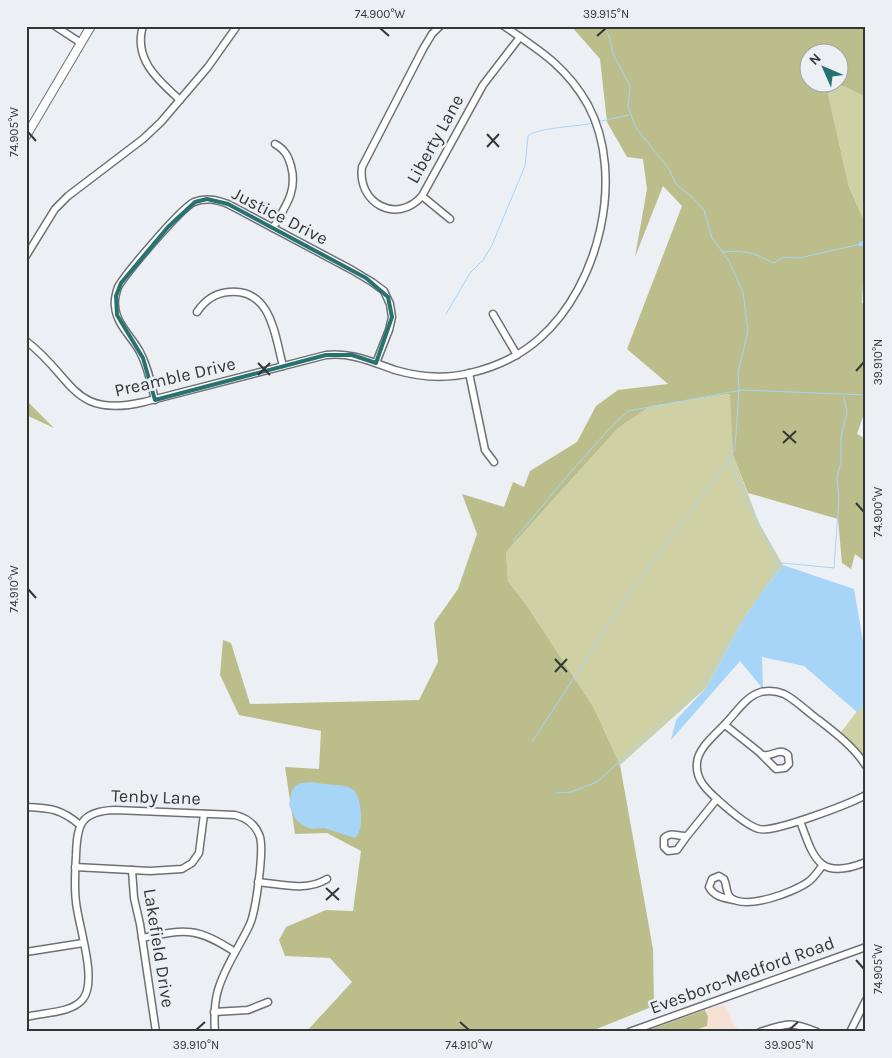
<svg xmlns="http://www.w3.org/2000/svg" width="892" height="1058" viewBox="0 0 892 1058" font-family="Karla,sans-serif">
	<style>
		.education { fill: #f7e1d4 }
		.green { fill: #cfd1a5 }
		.forest { fill: #bbbe8a; fill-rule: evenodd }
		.water { fill: #a6d5f8 }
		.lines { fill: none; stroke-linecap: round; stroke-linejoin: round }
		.stream { stroke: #a6d5f8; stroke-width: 1 }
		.canal { stroke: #a6d5f8; stroke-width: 5 }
		.minor-casing { stroke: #6d7175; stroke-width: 9 }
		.major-casing { stroke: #6d7175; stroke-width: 10 }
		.minor { stroke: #fff; stroke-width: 6 }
		.major { stroke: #fff; stroke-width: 8 }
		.marked { fill: none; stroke: #287271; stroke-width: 4; stroke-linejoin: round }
		.ticks { fill: none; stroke: #343638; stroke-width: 2 }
		.labels { text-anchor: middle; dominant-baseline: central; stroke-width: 5; stroke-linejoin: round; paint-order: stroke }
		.street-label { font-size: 18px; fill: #343638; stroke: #ecf0f5 }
		.neatline { fill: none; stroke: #343638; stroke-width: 2 }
		.ticks-label { font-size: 12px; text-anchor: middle; fill: #343638 }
	</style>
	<rect width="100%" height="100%" fill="#ecf0f5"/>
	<!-- education -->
	<polygon class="education" points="725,1004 731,1020 740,1032 689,1032 707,1026 708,1017 705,1010"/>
	<!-- green -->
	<g class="green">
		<polygon points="837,83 866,97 866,225 849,187 828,94"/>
		<polygon points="731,394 733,455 759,523 783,565 748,612 706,688 620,765 594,708 527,606 508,581 506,552 618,428 651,406"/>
		<polygon points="866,700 866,757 841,732"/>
	</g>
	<!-- forest -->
	<g class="forest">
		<path d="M571 26H866V97L837 83 828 94 849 187 866 225 862 303 866 306V408L857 434 866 439V569L864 561 855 554 851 569 842 563 838 519 748 493 733 455 730 394 651 406 618 428 506 552 508 581 527 606 594 708 620 765 653 949 654 1006 589 1032H306L352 982 330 958 285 956 279 940 286 927 326 910 353 911 361 851 327 833 295 834 285 767 319 769 321 731 239 715 220 675 223 640 231 643 250 704 419 700 438 662 434 623 458 589 477 534 462 494 504 507 513 482 524 487 530 471 577 442 596 406 618 390 668 384 627 349 682 206 663 186 635 257 647 189 643 159 627 157 607 122 600 59ZM810 52H840V82H810Z"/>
		<polygon points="26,400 54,428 26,415"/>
		<polygon points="705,1010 708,1017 707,1026 689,1032 643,1032"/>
	</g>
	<!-- water -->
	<g class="water">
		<polygon points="783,565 854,589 866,658 866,701 858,713 804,666 762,657 763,689 740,661 671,740 676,720 706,688 748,612"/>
		<path d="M313 782C340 789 360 776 361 815 361 824 361 832 355 838L324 828 312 829 304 826 296 820 289 805 292 790 295 786 301 783Z"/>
	</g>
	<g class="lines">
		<!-- stream -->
		<g class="stream">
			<polyline points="597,122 629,115"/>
			<path d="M723 252C734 251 748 251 759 256 764 258 768 261 774 263L783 257 799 258 861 244"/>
			<path d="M446 314 470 273 483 260 492 245 525 166 528 136C539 127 577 127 593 123"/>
			<polyline points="729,459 736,478 769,544 776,561 774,574 755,603"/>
			<polyline points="513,541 569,474 610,428 628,411 742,390 866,395"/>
			<polyline points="777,564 783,563 834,568 839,498 837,478 841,461 841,436 847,413 844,397"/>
			<polyline points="532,742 630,592 731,457 735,448 739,390 738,373 748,331 743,292 729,261 712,238 704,210 693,198 676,184 669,169 636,128 628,107 630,86 613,54 609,36 603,26"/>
			<polyline points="556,793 571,792 597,782 691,696 704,682 747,614"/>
		</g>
		<!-- canal -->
		<polyline class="canal" points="861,244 866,243"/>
		<!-- minor casing -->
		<g class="minor-casing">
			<g id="minor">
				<polyline points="55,26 81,43"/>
				<path d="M143 26C133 59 158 80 180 100"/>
				<path d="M440 26 432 34 423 49 362 167C357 203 397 225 422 196L483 85 520 37"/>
				<polyline points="422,196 450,219"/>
				<path d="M273 228C285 207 298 191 291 166 288 155 284 149 275 144"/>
				<polyline points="26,256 55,209 68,196 143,139 161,122 208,67 237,26"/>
				<path d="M197 312C205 300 215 293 229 292 272 288 275 337 283 366"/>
				<polyline points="493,314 517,355"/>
				<path d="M26 341C74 377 71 419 144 402L326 355C351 352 372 362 395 370 419 377 446 379 470 373 496 367 520 356 540 338 599 286 626 176 588 105 566 66 539 50 504 26"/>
				<polyline points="469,373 485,450 494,462"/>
				<path d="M155 400C151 383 148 367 140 352 132 337 116 324 115 306 114 300 116 293 118 287 126 273 180 209 194 202 206 197 217 200 228 204L352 270 372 282 384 291 390 304 392 317 389 330 376 363"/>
				<path d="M725 725 759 752 776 769 785 768 789 764 788 755C779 747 773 757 763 755"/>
				<path d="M866 766C853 745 830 729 811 714 802 707 794 699 784 694 777 691 769 690 761 692 746 696 736 713 725 724 715 735 698 748 697 763 695 780 708 791 719 801 728 809 747 826 759 829 774 833 849 804 866 795"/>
				<path d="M26 807C51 808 61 809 80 825"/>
				<path d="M800 821C814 859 819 881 866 862"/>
				<path d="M687 836C678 837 671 831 664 838V847L668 851 677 850 687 836 717 799"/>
				<polyline points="75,867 150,871 182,869 192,863 199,853 204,814"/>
				<polyline points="132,870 134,898 140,924 156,1032"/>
				<path d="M258 882C280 884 306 892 327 879"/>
				<path d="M734 900C725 898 714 897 709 887L712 879 719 876 724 879C727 885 726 893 730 897 745 911 794 892 808 882 814 878 818 871 823 865"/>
				<path d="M142 938C187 929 196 927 235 952"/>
				<polyline points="26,952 83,943"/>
				<polyline points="214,1012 248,1010 268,1002"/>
				<path d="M26 1017C43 1012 71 1014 83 999 98 980 78 925 76 902 74 887 75 872 76 856 77 825 80 811 115 810L235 815C247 818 256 825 260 837 264 851 256 910 250 924 240 946 225 966 218 990 214 1004 214 1018 215 1032"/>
				<polyline points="629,1032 866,947"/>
				<path d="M760 1032C787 1023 791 1021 817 1032"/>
				<polyline points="850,1032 866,1000"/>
			</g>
		</g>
		<!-- major casing -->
		<g class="major-casing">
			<polyline id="major" points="26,136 91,26"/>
		</g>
		<!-- minor -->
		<use href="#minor" class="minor"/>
		<!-- major -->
		<use href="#major" class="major"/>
	</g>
	<!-- marked area -->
	<path class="marked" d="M207 199 228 204 366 278 388 297 392 317 376 363 352 355H326L155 400 143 358 117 315 116 296 121 283 168 227 195 202Z"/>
	<!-- ticks -->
	<path class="ticks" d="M380 28 389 36M597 36 606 28M28 132 36 141M487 134 499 147M487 147 499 134M258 363 270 375M856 371 864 362M258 375 270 363M783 431 796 443M783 443 796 431M856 503 864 512M28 589 36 598M555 659 567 672M555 672 567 659M326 888 339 900M326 900 339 888M856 960 864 969M460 1022 469 1030M196 1030 205 1022M789 1030 798 1022"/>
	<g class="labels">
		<!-- street labels -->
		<g class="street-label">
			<text transform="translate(435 139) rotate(-61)">Liberty Lane</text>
			<text transform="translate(280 216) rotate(27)">Justice Drive</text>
			<text transform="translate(175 377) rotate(-13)">Preamble Drive</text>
			<text transform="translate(156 797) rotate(2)">Tenby Lane</text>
			<text transform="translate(159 948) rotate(81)">Lakefield Drive</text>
			<text transform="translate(742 975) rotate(-20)">Evesboro-Medford Road</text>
		</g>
	</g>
	<!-- border -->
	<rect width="892" height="1058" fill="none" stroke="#ecf0f5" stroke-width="55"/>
	<!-- north arrow -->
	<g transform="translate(824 68) rotate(315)"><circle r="24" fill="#ecf0f5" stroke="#a2a6a9"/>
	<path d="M0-4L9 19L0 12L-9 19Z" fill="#287271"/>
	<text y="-8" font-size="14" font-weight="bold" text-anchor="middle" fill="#343638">N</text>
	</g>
	<rect x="28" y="28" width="836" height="1002" class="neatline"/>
	<g class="ticks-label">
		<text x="380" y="18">74.900°W</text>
		<text x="606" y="18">39.915°N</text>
		<text transform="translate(14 132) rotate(-90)" y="4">74.905°W</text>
		<text transform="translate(878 362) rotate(-90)" y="4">39.910°N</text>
		<text transform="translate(878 512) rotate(-90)" y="4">74.900°W</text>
		<text transform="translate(14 589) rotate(-90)" y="4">74.910°W</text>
		<text transform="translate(878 969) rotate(-90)" y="4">74.905°W</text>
		<text x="196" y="1049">39.910°N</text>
		<text x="469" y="1049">74.910°W</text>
		<text x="789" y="1049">39.905°N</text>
	</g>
</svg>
